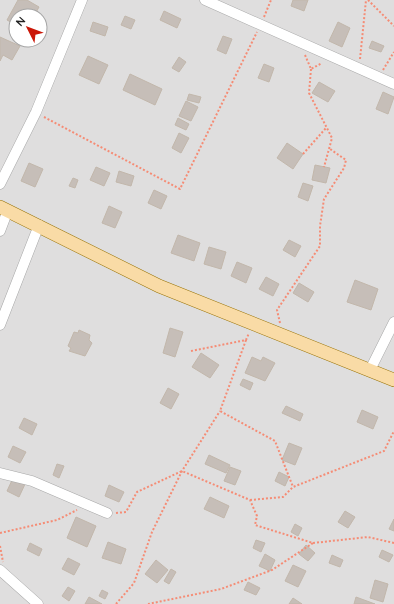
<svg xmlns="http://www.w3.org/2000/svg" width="394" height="604" viewBox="0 0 394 604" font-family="Quicksand,sans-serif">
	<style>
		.residential { fill: #dfdede; fill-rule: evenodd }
		.building { fill: #c6beb8; stroke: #c2b7ab }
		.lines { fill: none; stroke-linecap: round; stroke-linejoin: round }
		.minor-casing { stroke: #a8a8a8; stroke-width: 11 }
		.major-casing { stroke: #997306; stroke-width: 14 }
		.path { stroke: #f58c75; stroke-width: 2; stroke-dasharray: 2 2; stroke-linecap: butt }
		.minor { stroke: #fff; stroke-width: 10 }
		.major { stroke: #f9dba6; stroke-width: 13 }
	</style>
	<rect width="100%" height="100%" fill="#f1efe8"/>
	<!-- residential -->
	<path class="residential" d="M0 0H394V604H0ZM16 16H40V40H16Z"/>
	<!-- building -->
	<g class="building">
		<polygon points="18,0 27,0 39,7 34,16 16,16 16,25 7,20"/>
		<polygon points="293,0 308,0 304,11 291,6"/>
		<polygon points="164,11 181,19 177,28 160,20"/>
		<polygon points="125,16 135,20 131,29 121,25"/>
		<polygon points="93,22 108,27 105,36 90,31"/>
		<polygon points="338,22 350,28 342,47 329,41"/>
		<polygon points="223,36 232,39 226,54 217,50"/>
		<polygon points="0,37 20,46 12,60 3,55 0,61"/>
		<polygon points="372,41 384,46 381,52 369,48"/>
		<polygon points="88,56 108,65 99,84 79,75"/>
		<polygon points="179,57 186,62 179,72 172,68"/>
		<polygon points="264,64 274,68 269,82 258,78"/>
		<polygon points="130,74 162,89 155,105 123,90"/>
		<polygon points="319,82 335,91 328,102 312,93"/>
		<polygon points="383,92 394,97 388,114 376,109"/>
		<polygon points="189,94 201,97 199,103 187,100"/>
		<polygon points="186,101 198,107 191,121 179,116"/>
		<polygon points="178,118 189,124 186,130 175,125"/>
		<polygon points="179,133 189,138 181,153 172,148"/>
		<polygon points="287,143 303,154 293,169 277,158"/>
		<polygon points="29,163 43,169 35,187 21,181"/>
		<polygon points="315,165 330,168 326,183 312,180"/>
		<polygon points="96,167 110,173 104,186 90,180"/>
		<polygon points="119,171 134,176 131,186 116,182"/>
		<polygon points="73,178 78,180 75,188 69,186"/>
		<polygon points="303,183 313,186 308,201 298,197"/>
		<polygon points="154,190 167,196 161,209 148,203"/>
		<polygon points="109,206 122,212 115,228 102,223"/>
		<polygon points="178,235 200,243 194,261 171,253"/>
		<polygon points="289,240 301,246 295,257 283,250"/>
		<polygon points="209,247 226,252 221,269 204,264"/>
		<polygon points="237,262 252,268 246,283 231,276"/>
		<polygon points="266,277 279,284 273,296 259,289"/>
		<polygon points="355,280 378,289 371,310 347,302"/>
		<polygon points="299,283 314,292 308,302 293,293"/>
		<polygon points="170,328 183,332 175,357 163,353"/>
		<polygon points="79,330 90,335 89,340 92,343 85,356 69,351 71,348 68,346 74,332 78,333"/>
		<polygon points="201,353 219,365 210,378 192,367"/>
		<polygon points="252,357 261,361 263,357 275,363 265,381 245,373"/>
		<polygon points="243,379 253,383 250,390 240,385"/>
		<polygon points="168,388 179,394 171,409 160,403"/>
		<polygon points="286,406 303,414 300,421 282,413"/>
		<polygon points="362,410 378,417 373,429 357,422"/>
		<polygon points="24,418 37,424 32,435 19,428"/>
		<polygon points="289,443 302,448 295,465 282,460"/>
		<polygon points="13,446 26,452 20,463 8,457"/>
		<polygon points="209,455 230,465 226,473 205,464"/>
		<polygon points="57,464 64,466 59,478 53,475"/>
		<polygon points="230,467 241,471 235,485 224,481"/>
		<polygon points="279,472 289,477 285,486 275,481"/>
		<polygon points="14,476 26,482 19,497 7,491"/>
		<polygon points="109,485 124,492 119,502 105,496"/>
		<polygon points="210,497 229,506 224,518 204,509"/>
		<polygon points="345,511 355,517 348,528 338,522"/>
		<polygon points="76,517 96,526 87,547 67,538"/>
		<polygon points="394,519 394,531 389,529"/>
		<polygon points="295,524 302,528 298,536 291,532"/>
		<polygon points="256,540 265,543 261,552 253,548"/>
		<polygon points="108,542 126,549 121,564 102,558"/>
		<polygon points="30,543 42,549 39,556 27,550"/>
		<polygon points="306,545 315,553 308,561 299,554"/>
		<polygon points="382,550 393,555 389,562 379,557"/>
		<polygon points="265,554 275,560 270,571 259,566"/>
		<polygon points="332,555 343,560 340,567 329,563"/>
		<polygon points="68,558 80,564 74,575 62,569"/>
		<polygon points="156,560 168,570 157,583 145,574"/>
		<polygon points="293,565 306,571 298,587 285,581"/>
		<polygon points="171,569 176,572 169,584 164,581"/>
		<polygon points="375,580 388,584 383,602 370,598"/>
		<polygon points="248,582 260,588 256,595 244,590"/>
		<polygon points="68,587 75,591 69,601 62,596"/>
		<polygon points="102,590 108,593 105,599 99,596"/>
		<polygon points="89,597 102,604 85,604"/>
		<polygon points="356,597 375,604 354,604"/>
		<polygon points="293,598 302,604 289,604"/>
	</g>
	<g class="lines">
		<!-- minor casing -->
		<g class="minor-casing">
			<g id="minor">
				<polyline points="205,0 394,84"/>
				<polyline points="0,184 36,112 82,0"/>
				<polyline points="0,231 8,210"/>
				<polyline points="0,325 39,225"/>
				<polyline points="370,370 394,322"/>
				<polyline points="0,473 32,481 107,513"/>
				<polyline points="0,570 38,604"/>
			</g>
		</g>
		<!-- major casing -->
		<g class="major-casing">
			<polyline id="major" points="0,207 159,286 394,380"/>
		</g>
		<!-- path -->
		<g class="path">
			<polyline points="368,0 394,26"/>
			<polyline points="264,17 271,0"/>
			<polyline points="305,55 311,69 322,63"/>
			<polyline points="360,59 366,0"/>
			<polyline points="311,69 309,93 332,138 324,167"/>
			<polyline points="383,70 394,52"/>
			<polyline points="44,117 180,189 257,32"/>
			<polyline points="303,154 326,128"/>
			<polyline points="280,323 277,310 320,246 320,226 324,199 344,168 346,160 330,149"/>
			<polyline points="246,340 220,411 275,441 293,487"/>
			<polyline points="191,351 246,340 249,333"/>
			<polyline points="250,500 283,497 293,487 384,451 394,431"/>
			<polyline points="116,513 126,512 137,492 182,471 250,500 257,516 255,525 313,543 272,570 221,589 148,604"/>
			<polyline points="0,533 57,520 77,510"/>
			<polyline points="313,543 368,537 394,543"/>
			<polyline points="0,546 3,562"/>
			<polyline points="116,604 134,583 152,532 182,471 220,411"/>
		</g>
		<!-- minor -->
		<use href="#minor" class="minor"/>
		<!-- major -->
		<use href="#major" class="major"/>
	</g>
	<!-- north arrow -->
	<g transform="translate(28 28) rotate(312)"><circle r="19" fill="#ffffff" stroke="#a6a6a6"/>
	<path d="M0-3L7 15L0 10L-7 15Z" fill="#cb1708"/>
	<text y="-6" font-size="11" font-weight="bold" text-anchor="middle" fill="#212121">N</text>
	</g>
</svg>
